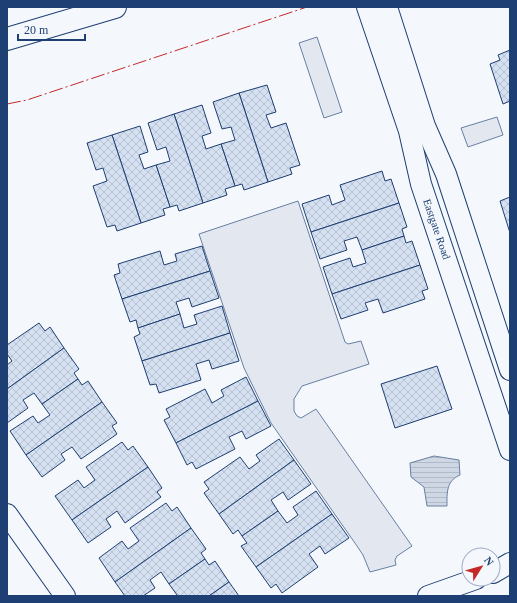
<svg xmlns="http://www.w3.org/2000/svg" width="517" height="603" viewBox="0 0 517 603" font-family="Georgia,serif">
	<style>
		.parking { fill: #e3e8f0; stroke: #687fa3 }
		.water { fill: url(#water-rules); stroke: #687fa3 }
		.building { fill: url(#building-cross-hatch); stroke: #1d3f73 }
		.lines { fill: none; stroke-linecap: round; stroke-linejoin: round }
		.street-casing { stroke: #1d3f73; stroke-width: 22 }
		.primary-casing { stroke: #1d3f73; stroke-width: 24 }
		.street { stroke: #f4f7fb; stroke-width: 20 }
		.primary { stroke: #f4f7fb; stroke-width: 22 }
		.power { stroke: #c62828; stroke-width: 1; stroke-dasharray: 14 3 2 3; stroke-linecap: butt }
		.labels { text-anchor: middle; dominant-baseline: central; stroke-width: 3; stroke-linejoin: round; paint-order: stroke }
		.street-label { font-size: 11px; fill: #1d3f73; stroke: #f4f7fb }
	</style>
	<defs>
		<pattern id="water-rules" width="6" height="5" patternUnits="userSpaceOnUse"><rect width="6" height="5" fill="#cfd7e4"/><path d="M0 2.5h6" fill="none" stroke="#b1bac7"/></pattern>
		<pattern id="building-cross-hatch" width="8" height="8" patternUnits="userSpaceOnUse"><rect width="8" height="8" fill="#d5e0f0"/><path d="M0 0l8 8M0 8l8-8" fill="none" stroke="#b6c1d1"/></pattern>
	</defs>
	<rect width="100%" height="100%" fill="#f4f7fb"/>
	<!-- parking -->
	<g class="parking">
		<polygon points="317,37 342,112 324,118 299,43"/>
		<polygon points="497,117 503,135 468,147 461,128"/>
		<polygon points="298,201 345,342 348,344 361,341 369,364 302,386 294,399 294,411 297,416 301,418 316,409 412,546 397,556 395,560 396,565 370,572 363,555 357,546 271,423 244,368 199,234"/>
	</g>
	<!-- water -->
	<path class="water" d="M434 456 459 460 460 475C446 481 447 493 447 506H427L424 487 411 477 410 463Z"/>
	<!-- building -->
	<g class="building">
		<polygon points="510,50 510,101 503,104 490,64 500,60 498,55"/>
		<polygon points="267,85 276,112 266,115 271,128 286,123 300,165 290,168 292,174 268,182 239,93"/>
		<polygon points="239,93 268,182 244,190 242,184 235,186 221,144 235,140 231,127 222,129 213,102"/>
		<polygon points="202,105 211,133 202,136 206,149 221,144 235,186 225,189 227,195 203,203 174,114"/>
		<polygon points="174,114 203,203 179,211 177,205 170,207 156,165 170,161 166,147 157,150 148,123"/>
		<polygon points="140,126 148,152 139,155 144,169 156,165 170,207 163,209 165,215 141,223 112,135"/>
		<polygon points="112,135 141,223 117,231 115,225 107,227 93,186 107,181 103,168 96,170 87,143"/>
		<polygon points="382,171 385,181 391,179 399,203 311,232 302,204 329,195 332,205 345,200 340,185"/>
		<polygon points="510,197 510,233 500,201"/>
		<polygon points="399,203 407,227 402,229 404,236 362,250 357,237 344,241 347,250 320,259 311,232"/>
		<polygon points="404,236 406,243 412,241 420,265 332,294 323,267 350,258 353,267 366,263 362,250"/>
		<polygon points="202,246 210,271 122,299 114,275 120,273 118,264 160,251 164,265 177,261 175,254"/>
		<polygon points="420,265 428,289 422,291 425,299 383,313 378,299 365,303 368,310 341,319 332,294"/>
		<polygon points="210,271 219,298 192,307 189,298 176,302 180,314 138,328 136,320 130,322 122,299"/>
		<polygon points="222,306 230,333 142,361 134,337 140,334 138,328 180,314 184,328 197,324 194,315"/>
		<polygon points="39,323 45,331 50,327 64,348 7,389 7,365 12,361 7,354 7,345"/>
		<polygon points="230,333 239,361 212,369 209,360 196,364 201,380 159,393 156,384 150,385 142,361"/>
		<polygon points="64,348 79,369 74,373 78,379 42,404 34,393 23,400 28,408 7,423 7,389"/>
		<polygon points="437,366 452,409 395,428 381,384"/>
		<polygon points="246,377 258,401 176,443 164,420 170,417 166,409 205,389 212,403 224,396 221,390"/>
		<polygon points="78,379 82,385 88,381 102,402 26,455 10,431 33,416 38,423 50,415 42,404"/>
		<polygon points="258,401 271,426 246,439 242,431 229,437 235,449 196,469 192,462 187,465 176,443"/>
		<polygon points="102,402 117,423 112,426 117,434 81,459 72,447 61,454 65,460 42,477 26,455"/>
		<polygon points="279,439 294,460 219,514 204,493 209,489 204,482 240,457 249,469 260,461 256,455"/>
		<polygon points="122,442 128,450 133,446 148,467 72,520 55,496 78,480 84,488 95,480 86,467"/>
		<polygon points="294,460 311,484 288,500 283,492 271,500 278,511 242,536 238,530 233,534 219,514"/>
		<polygon points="148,467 162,488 157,492 161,497 125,523 117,511 106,519 111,527 88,543 72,520"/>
		<polygon points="316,491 332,514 256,567 241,546 247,543 242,536 278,511 287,523 298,515 293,507"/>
		<polygon points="166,503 172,511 177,507 191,528 115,582 99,558 122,541 128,549 139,541 130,528"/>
		<polygon points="332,514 349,538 325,554 320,546 309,554 318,567 282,593 276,584 271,588 256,567"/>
		<polygon points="191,528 206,549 201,553 205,559 169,584 161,572 150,580 155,588 143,596 125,596 115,582"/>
		<polygon points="205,559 209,565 215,561 229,582 209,596 175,596 177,595 169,584"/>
		<polygon points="229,582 239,596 209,596"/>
	</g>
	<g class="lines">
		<!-- street casing -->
		<g class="street-casing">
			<g id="street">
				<polyline points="367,7 409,131 421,184 510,450"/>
				<polyline points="387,7 425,126 446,174 510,370"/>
				<polyline points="7,514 65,596"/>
				<polyline points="493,573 510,563"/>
				<polyline points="428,596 476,579"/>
			</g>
		</g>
		<!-- primary casing -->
		<g class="primary-casing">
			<polyline id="primary" points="7,39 115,7"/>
		</g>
		<!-- street -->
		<use href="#street" class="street"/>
		<!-- primary -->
		<use href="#primary" class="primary"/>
		<!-- power -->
		<polyline class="power" points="7,104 27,100 307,7"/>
	</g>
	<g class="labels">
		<!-- street labels -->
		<g class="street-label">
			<text transform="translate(437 229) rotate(71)">Eastgate Road</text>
		</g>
	</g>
	<!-- border -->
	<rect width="517" height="603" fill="none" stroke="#1d3f73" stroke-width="16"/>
	<!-- north arrow -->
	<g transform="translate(481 567) rotate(53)"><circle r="19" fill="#f4f7fb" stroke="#9eadc5"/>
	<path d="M0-3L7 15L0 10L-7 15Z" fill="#c62828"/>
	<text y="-6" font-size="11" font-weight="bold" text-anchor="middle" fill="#1d3f73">N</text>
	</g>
	<!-- scale -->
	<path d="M18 34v6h67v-6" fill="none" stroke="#1d3f73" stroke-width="2"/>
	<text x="24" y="34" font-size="12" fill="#1d3f73" stroke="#f4f7fb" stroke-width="3" paint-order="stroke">20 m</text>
</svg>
